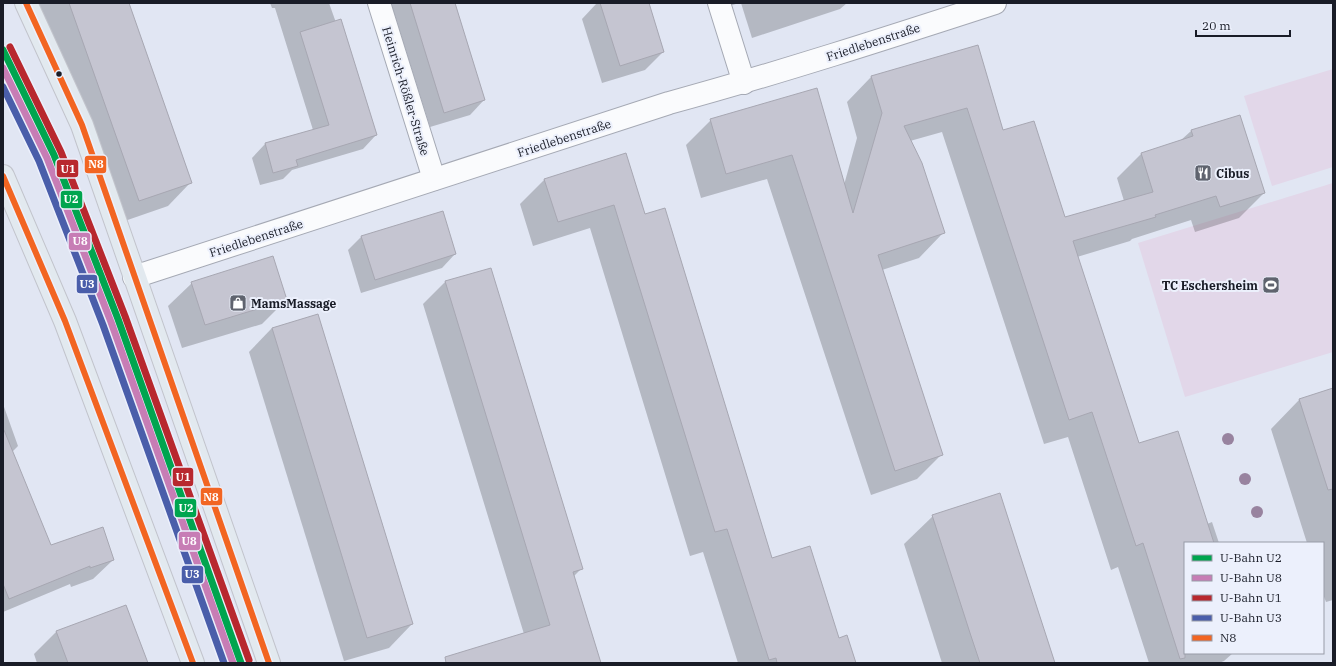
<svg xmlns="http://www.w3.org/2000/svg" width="1336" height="666" viewBox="0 0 1336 666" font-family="'IBM Plex Serif',serif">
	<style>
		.green { fill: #e2d7e9 }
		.shadow { fill: #0003 }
		.building { fill: #c5c5d1; stroke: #a7a7b2 }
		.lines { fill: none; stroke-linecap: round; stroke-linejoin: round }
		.minor-casing { stroke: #a5a9b4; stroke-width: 24 }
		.major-casing { stroke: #c2c4cc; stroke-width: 24 }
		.minor { stroke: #fafbfd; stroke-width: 22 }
		.major { stroke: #e2e9ef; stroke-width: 22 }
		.bus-1-casing { stroke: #ecf0fc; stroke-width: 9 }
		.bus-1 { stroke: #f26522; stroke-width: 6 }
		.metro-1-casing { stroke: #ecf0fc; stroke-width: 10 }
		.metro-2-casing { stroke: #ecf0fc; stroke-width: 10 }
		.metro-3-casing { stroke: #ecf0fc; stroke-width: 10 }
		.metro-4-casing { stroke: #ecf0fc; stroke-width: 10 }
		.metro-1 { stroke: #00a54f; stroke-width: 7 }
		.metro-2 { stroke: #c77db5; stroke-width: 7 }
		.metro-3 { stroke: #b8282e; stroke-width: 7 }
		.metro-4 { stroke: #4a5eaa; stroke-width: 7 }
		.tree { fill: #98839f }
		.bus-dot { fill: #191c27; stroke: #ecf0fc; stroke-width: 1.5 }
		.labels { text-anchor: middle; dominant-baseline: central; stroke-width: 4; stroke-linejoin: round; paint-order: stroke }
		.street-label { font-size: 12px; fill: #191c27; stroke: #ecf0fc }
		.poi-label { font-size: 12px; font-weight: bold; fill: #191c27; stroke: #ecf0fc; text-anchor: start }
		.line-badge { stroke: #ecf0fc; stroke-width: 1.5 }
		.badge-label { font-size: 11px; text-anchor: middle; font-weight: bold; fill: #fff }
	</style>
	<rect width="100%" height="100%" fill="#e1e6f3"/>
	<!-- green -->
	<g class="green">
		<polygon points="1333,69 1333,167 1272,186 1244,96"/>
		<polygon points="1333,183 1333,352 1185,397 1138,243"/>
	</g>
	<!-- shadow -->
	<g class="shadow">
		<polygon points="38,3 128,3 191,182 168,206 116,224"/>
		<polygon points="270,3 329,3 376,135 363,149 292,170 283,179 260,185 252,158 265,144 313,130 275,8 272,8"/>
		<polygon points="391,3 454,3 484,100 470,115 430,127"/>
		<polygon points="597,3 648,3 663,52 645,70 602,83 582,19"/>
		<polygon points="725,3 739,3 726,7"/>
		<polygon points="741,3 847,3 840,9 752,38"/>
		<polygon points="977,46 1002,132 1065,218 1124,201 1117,178 1141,154 1180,141 1191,131 1240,116 1264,193 1239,218 1195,232 1191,220 1132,239 1130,241 1077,257 1139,445 1207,524 1212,522 1219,543 1185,543 1185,653 1233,653 1224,661 1219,663 1149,663 1118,567 1111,570 1068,437 1044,444 942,132 910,141 943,233 919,258 882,270 942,454 917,479 871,495 767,179 701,198 686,145 711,120 816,89 844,185 857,138 847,102 871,77"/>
		<polygon points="544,180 644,215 771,560 838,639 855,663 738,663 703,552 690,556 590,228 533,246 520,204"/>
		<polygon points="361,237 455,254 442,268 361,293 348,250"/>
		<polygon points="490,269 582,568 573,577 595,663 449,663 524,634 423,304 445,282"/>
		<polygon points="192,283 286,300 262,324 182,348 168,306"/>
		<polygon points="272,328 412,624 389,648 344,661 249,352"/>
		<polygon points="1333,389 1333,600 1326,602 1323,594 1323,543 1307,543 1271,429 1299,400"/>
		<polygon points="3,404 18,446 12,452 50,546 113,560 93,579 71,587 70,584 3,612"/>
		<polygon points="933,516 1054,663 942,663 904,544"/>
		<polygon points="126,606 147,663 37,663 34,654 56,632"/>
	</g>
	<!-- building -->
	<g class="building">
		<polygon points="69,3 129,3 192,183 139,201"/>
		<polygon points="410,3 455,3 485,100 444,113"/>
		<polygon points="600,3 649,3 664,52 620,66"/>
		<polygon points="341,19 377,135 296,160 298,166 273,173 265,143 329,125 300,32"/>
		<polygon points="978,45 1003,130 1034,121 1065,217 1153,192 1141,153 1193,136 1191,130 1240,115 1265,193 1220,207 1216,196 1155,215 1156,217 1073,241 1139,443 1178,431 1214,543 1185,543 1185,658 1180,659 1143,543 1136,546 1092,412 1069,420 967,108 904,126 922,163 945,233 878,255 943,455 895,471 792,155 726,174 710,119 817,88 853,213 882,113 871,76"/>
		<polygon points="626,153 645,214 665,208 772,558 810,546 839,638 847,635 856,663 777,663 776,658 769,660 727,529 715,532 614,205 558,222 544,179"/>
		<polygon points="443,211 456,254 375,280 361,236"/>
		<polygon points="273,256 287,300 205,325 191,282"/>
		<polygon points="491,268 583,569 573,572 601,663 446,663 445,657 550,625 445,281"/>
		<polygon points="318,314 413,624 367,638 272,328"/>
		<polygon points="1333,388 1333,489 1328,490 1299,399"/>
		<polygon points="3,430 4,430 51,545 103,527 114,560 90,568 90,566 9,599 3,584"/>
		<polygon points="1000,493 1019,552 1055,663 980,663 970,633 932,515"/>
		<polygon points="126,605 148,663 68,663 56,631"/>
	</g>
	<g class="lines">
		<!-- minor casing -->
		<g class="minor-casing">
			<g id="minor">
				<polyline points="379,3 434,179"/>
				<polyline points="719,3 744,83"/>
				<path d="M134 277 669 103C779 73 887 38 995 3"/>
			</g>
		</g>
		<!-- major casing -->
		<g class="major-casing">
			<g id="major">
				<polyline points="26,3 82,125 269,663"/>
				<polyline points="3,176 65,321 193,663"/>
			</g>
		</g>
		<!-- minor -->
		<use href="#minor" class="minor"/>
		<!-- major -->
		<use href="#major" class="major"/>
		<!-- bus-1 casing -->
		<g class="bus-1-casing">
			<g id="bus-1">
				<polyline points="26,3 82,125 269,663"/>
				<polyline points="3,176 65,321 193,663"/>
			</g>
		</g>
		<!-- bus-1 -->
		<use href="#bus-1" class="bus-1"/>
		<!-- metro-1 casing -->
		<g class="metro-1-casing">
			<polyline id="metro-1" points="3,50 54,155 118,319 241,663"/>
		</g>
		<!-- metro-2 casing -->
		<g class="metro-2-casing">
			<polyline id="metro-2" points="3,68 47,158 111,322 233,663"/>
		</g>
		<!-- metro-3 casing -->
		<g class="metro-3-casing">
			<polyline id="metro-3" points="10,47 61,152 125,316 249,660"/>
		</g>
		<!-- metro-4 casing -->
		<g class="metro-4-casing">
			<polyline id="metro-4" points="3,87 39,161 103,325 224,663"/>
		</g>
		<!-- metro-1 -->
		<use href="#metro-1" class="metro-1"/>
		<!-- metro-2 -->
		<use href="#metro-2" class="metro-2"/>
		<!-- metro-3 -->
		<use href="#metro-3" class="metro-3"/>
		<!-- metro-4 -->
		<use href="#metro-4" class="metro-4"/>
	</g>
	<!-- trees -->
	<g class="tree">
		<circle cx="1228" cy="439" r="6"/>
		<circle cx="1245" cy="479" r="6"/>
		<circle cx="1257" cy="512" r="6"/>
	</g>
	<!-- icons -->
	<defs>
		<g id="restaurant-square" transform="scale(0.9)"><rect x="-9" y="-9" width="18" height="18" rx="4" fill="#5f636e" stroke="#ecf0fc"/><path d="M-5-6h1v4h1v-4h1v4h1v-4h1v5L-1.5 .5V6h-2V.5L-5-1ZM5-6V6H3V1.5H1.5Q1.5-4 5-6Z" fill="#fff"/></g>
		<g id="stadium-square" transform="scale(0.9)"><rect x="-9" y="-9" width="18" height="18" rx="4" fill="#5f636e" stroke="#ecf0fc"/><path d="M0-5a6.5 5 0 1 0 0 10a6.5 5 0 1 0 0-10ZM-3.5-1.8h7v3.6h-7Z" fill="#fff"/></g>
		<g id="shop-square" transform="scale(0.9)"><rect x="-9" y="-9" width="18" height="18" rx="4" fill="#5f636e" stroke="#ecf0fc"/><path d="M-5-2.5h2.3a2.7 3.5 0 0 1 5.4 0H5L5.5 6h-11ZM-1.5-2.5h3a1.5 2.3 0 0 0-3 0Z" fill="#fff"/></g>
	</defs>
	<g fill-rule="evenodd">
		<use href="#restaurant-square" x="1203" y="173"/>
		<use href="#stadium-square" x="1271" y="285"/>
		<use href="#shop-square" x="238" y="303"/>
	</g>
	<!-- markers -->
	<circle class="bus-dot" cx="59" cy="74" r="3.5"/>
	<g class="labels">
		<!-- street labels -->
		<g class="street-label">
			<text transform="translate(873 42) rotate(-18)">Friedlebenstraße</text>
			<text transform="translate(406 91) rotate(73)">Heinrich-Rößler-Straße</text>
			<text transform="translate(564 138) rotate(-18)">Friedlebenstraße</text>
			<text transform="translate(256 238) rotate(-18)">Friedlebenstraße</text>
		</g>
		<!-- poi labels -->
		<g class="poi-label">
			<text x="1216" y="173">Cibus</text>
			<text x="1258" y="285" text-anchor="end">TC Eschersheim</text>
			<text x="251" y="303">MamsMassage</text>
		</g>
	</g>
	<g class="line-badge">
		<rect x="84" y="155" width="23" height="19" rx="4" fill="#f26522"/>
		<rect x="56" y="159" width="23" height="19" rx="4" fill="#b8282e"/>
		<rect x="60" y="190" width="23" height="19" rx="4" fill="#00a54f"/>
		<rect x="68" y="232" width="23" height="19" rx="4" fill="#c77db5"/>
		<rect x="76" y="274" width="22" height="20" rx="4" fill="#4a5eaa"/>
		<rect x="172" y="467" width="22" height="20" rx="4" fill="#b8282e"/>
		<rect x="200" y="487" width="23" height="19" rx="4" fill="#f26522"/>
		<rect x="174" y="498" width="23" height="20" rx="4" fill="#00a54f"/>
		<rect x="178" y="531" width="23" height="20" rx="4" fill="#c77db5"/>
		<rect x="181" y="565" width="23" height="19" rx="4" fill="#4a5eaa"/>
	</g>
	<g class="badge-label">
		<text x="96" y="168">N8</text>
		<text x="68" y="173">U1</text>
		<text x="71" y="203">U2</text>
		<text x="80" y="245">U8</text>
		<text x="87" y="288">U3</text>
		<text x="183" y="481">U1</text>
		<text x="211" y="501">N8</text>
		<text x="186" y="512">U2</text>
		<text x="189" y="545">U8</text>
		<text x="192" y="578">U3</text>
	</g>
	<!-- border -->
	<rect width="1336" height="666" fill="none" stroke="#191c27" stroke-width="8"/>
	<!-- legend -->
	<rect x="1184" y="542" width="140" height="112" fill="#ecf0fc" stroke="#989ba7"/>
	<rect x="1192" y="555" width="20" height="6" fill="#00a54f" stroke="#989ba7"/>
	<text x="1220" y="562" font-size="12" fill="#191c27">U-Bahn U2</text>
	<rect x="1192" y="575" width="20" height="6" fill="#c77db5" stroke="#989ba7"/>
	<text x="1220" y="582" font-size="12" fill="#191c27">U-Bahn U8</text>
	<rect x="1192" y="595" width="20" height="6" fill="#b8282e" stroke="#989ba7"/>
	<text x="1220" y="602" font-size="12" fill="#191c27">U-Bahn U1</text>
	<rect x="1192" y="615" width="20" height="6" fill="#4a5eaa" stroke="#989ba7"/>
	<text x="1220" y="622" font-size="12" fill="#191c27">U-Bahn U3</text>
	<rect x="1192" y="635" width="20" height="6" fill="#f26522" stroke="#989ba7"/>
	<text x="1220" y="642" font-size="12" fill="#191c27">N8</text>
	<!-- scale -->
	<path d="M1196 30v6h94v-6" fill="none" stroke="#191c27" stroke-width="2"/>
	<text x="1202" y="30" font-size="12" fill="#191c27" stroke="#ecf0fc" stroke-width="3" paint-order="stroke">20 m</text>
</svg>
